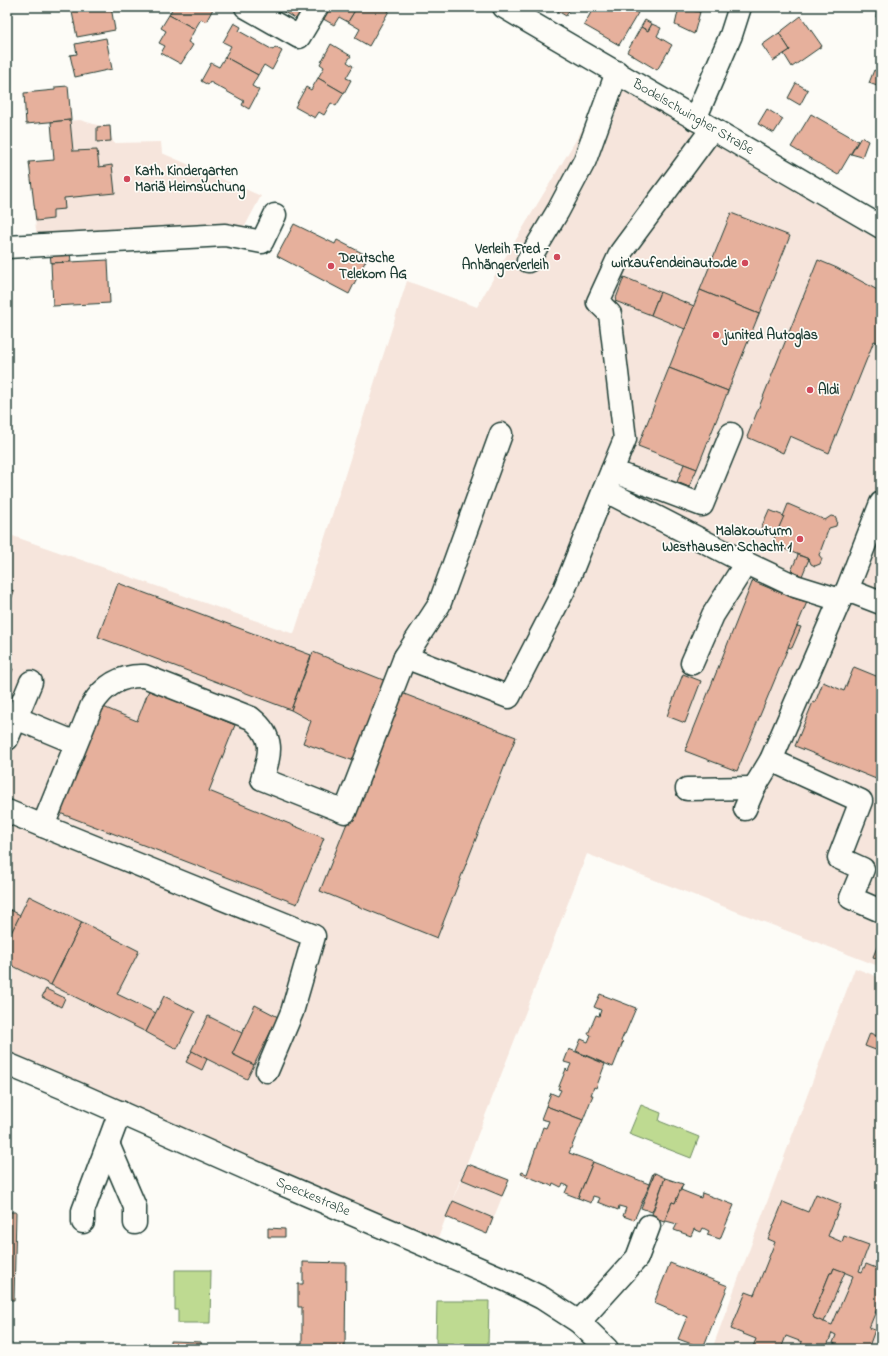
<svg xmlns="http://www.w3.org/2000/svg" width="888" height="1356" viewBox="0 0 888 1356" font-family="'Indie Flower',sans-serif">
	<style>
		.built { fill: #f6e5dc }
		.green { fill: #beda91; stroke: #6e8c62 }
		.building { fill: #e6b09c; stroke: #1f3d34; fill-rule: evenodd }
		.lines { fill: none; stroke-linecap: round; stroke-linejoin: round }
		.minor-casing { stroke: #1f3d34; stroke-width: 25 }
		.minor { stroke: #fdfcf7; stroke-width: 22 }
		.poi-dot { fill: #d1495b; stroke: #fdfcf7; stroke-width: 1.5 }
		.labels { text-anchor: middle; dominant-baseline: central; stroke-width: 3.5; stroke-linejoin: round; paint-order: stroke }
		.street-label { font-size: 14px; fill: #1f3d34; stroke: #fdfcf7 }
		.poi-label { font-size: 14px; font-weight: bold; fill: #1f3d34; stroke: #fdfcf7; text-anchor: start }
	</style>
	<rect width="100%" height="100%" fill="#fdfcf7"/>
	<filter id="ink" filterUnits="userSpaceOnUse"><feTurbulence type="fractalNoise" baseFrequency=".025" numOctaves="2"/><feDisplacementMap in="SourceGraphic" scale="8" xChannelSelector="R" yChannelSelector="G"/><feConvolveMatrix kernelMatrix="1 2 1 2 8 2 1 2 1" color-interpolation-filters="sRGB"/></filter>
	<g filter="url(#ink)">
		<!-- built -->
		<g class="built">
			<polygon points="617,72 881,227 881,967 587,854 452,1201 468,1164 509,1180 487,1234 446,1217 434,1249 7,1064 7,534 294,634 407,281 477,307 503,261"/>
			<polygon points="80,120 97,125 110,126 111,137 114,143 161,142 162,153 261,196 244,228 37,239 29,162 54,160 51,122"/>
			<polygon points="855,968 881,978 881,1349 712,1349"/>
		</g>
		<!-- green -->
		<g class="green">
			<polygon points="641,1105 661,1113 659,1121 699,1137 691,1158 629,1134"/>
			<polygon points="175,1270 211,1270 210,1323 178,1323 178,1310 175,1310"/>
			<polygon points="437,1301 489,1301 488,1344 436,1343"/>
		</g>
		<!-- building -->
		<g class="building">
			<polygon points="71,7 111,7 115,30 77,37"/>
			<polygon points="173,7 214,7 206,22 201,19 195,29 169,15"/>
			<polygon points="285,7 303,7 296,19 282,11"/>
			<polygon points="324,7 357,7 348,22 339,17 334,25 318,16"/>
			<polygon points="357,7 382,7 389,11 369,46 355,38 360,29 348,22"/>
			<polygon points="551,7 571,7 566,16"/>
			<polygon points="594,7 628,7 638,13 619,45 584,25"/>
			<polygon points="679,7 700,12 694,34 675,25"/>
			<polygon points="679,7 701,7 700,12"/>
			<polygon points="878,7 881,7 881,18 876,17"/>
			<polygon points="169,15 195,29 188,42 193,45 181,64 161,53 165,46 159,43 166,31 161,28"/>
			<polygon points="801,16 822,46 792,67 784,54 790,50 779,33"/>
			<polygon points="645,20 652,24 648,31 641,27"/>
			<polygon points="234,23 241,27 239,31 273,50 275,47 282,51 272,70 264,65 258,75 225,57 231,46 223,42"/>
			<polygon points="652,24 661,28 657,36 672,45 657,70 627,52 641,27 648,31"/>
			<polygon points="779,33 790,50 773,61 762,45"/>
			<polygon points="106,38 112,69 75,77 70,55 77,54 75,44"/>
			<polygon points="331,44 351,56 347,62 353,66 346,78 351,80 344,93 318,78 324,67 320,64"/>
			<polygon points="225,57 258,75 252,86 259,90 249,109 242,105 244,101 210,82 208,85 201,81 211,63 219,67"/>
			<polygon points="874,70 881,73 877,86 869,83"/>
			<polygon points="318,78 344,93 336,106 331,103 324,115 319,112 315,118 295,107 306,87 311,90"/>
			<polygon points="796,83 808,90 800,105 788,98"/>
			<polygon points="68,86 71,120 26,124 24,93 55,90 55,87"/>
			<polygon points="767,109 783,119 774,133 758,124"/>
			<polygon points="811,114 858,141 838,175 791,147"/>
			<polygon points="70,120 73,151 97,150 99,167 112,165 115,193 64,198 65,209 53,210 53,219 36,221 29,162 54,160 51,122"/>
			<polygon points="110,126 111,141 97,142 97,127"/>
			<polygon points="861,137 868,141 862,157 851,154"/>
			<polygon points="731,213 790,236 759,314 700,290"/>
			<polygon points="294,224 335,244 337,240 368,256 349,294 277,256"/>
			<polygon points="70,252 71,262 51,263 50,253"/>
			<polygon points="108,260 110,303 53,306 51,263"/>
			<polygon points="818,260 837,268 881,292 881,344 874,341 829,453 790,436 783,453 747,437"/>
			<polygon points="624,277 660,292 651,315 615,301"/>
			<polygon points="700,290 759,314 728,391 669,368"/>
			<polygon points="660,292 694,306 685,329 651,315"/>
			<polygon points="669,368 728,391 697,469 638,446"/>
			<polygon points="684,464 697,469 689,487 677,482"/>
			<polygon points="788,504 825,520 831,516 835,517 837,521 836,526 829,528 819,555 822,559 820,564 815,566 811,564 809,559 772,544"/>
			<polygon points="769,510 784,516 776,534 761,528"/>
			<polygon points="798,555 809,559 802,576 791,571"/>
			<polygon points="753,580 755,582 793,598 807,602 737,771 685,751"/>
			<polygon points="118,583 311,655 291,710 98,637"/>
			<polygon points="7,589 14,591 7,612"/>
			<polygon points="797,626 801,627 792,648 788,647"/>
			<polygon points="313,652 391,683 360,763 303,743 311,721 291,710"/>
			<polygon points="7,667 13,669 7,684"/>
			<polygon points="854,667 881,678 881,781 795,746 813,702 815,703 823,682 844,691"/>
			<polygon points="683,674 701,681 685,723 667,716"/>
			<polygon points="149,690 235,725 209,791 324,838 297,904 57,812 101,706 137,721"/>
			<polygon points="399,692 516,737 437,938 320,891"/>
			<polygon points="29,896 82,922 51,985 7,963 7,941"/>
			<polygon points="7,908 20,915 7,941"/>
			<polygon points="82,922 139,951 117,994 156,1013 146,1032 51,985"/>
			<polygon points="881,937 881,960 873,957"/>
			<polygon points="46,989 65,998 61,1007 42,997"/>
			<polygon points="600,994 636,1008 625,1034 624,1034 621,1041 623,1042 613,1067 576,1051 581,1039 588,1042 591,1035 588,1034 596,1015 599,1016 601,1010 594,1007"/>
			<polygon points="164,996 195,1012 177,1049 146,1032"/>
			<polygon points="255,1005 278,1017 254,1065 232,1054"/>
			<polygon points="208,1016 242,1033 232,1054 254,1065 247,1079 191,1051"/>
			<polygon points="881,1027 881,1052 865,1046 870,1033 877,1036"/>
			<polygon points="569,1049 605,1064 596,1088 594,1087 591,1095 593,1095 583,1120 546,1106 551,1093 558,1096 561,1090 558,1089 566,1069 568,1071 571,1064 564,1062"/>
			<polygon points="192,1051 207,1059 202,1070 186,1062"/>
			<polygon points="546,1106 583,1120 569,1153 593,1162 578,1198 565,1193 568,1186 563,1184 561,1187 553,1183 552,1186 521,1174 522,1172 527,1174 543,1127 546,1128 549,1121 541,1119"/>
			<polygon points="593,1162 649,1184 653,1173 655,1173 634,1220 623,1216 626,1208 619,1206 618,1210 598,1202 600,1198 593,1196 591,1203 578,1198"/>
			<polygon points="468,1164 509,1180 502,1196 461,1179"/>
			<polygon points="655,1173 665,1178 652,1212 641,1208"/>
			<polygon points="665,1178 683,1184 675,1203 672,1202 664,1222 651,1217"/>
			<polygon points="683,1184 681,1190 701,1198 702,1193 734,1205 720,1239 707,1235 709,1231 703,1228 701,1232 694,1229 691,1236 674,1230 677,1224 666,1221 663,1226 672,1202 675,1203"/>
			<path d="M816 1194 841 1204 828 1236 842 1242 844 1236 869 1245 859 1271 862 1272 866 1264 881 1270V1299L869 1328 875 1330 868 1349H848L833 1343 836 1335 832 1333 826 1349H800L802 1342 786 1336 781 1349H752L756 1339 731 1329 746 1292 754 1295 775 1242 768 1239 783 1202 808 1212ZM834 1268 853 1276 832 1325 814 1318 813 1315 830 1273H832Z"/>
			<polygon points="453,1201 493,1218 487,1234 446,1217"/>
			<polygon points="7,1212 16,1212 14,1300 7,1300"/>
			<polygon points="268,1228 285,1229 285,1237 268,1237"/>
			<polygon points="303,1262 346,1263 345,1347 302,1347 302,1307 298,1307 298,1284 303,1284"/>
			<polygon points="670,1263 728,1286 703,1348 678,1339 687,1317 654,1303"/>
			<polygon points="834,1268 845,1272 824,1322 814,1318 813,1315 830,1273 832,1273"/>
			<polygon points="170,1341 201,1342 202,1349 170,1349"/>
			<rect x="298" y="1347" width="33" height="2"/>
		</g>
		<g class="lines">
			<!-- minor casing -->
			<g class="minor-casing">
				<g id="minor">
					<polyline points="246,7 299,37 317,7"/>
					<polyline points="504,7 881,227"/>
					<polyline points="695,119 731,35 740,7"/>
					<polyline points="712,129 621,252 598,302 610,314 625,439 604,490 746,563 795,586 840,600"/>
					<polyline points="7,247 225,235 262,242 275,215"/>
					<polyline points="528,261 558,211 585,160 617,72"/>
					<polyline points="612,471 702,505 731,434"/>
					<polyline points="847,590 881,603"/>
					<polyline points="405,657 439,605 501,434"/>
					<polyline points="692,663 713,615 746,563"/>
					<polyline points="16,718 31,682"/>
					<polyline points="7,739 16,718 76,743"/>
					<polyline points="771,760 861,801 839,858 863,869 851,898 881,911"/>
					<polyline points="687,789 754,788"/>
					<polyline points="745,809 754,788 771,760 840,600 847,590 881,503"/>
					<polyline points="7,811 43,826"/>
					<polyline points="7,1064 76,1093 268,1178 508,1281 542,1298 579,1322 607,1349"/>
					<path d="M267 1071 292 1012 314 936 43 826 92 705C104 686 120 675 144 676L251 718C275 737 271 753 262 779L345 812 405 657 509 697 564 590 604 490"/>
					<polyline points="108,1144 135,1207 135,1223"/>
					<polyline points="83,1222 83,1211 120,1112"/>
					<polyline points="579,1322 637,1258 649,1226"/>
				</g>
			</g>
			<!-- minor -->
			<use href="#minor" class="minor"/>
		</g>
	</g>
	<!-- markers -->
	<g class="poi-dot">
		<circle cx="127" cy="179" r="4"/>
		<circle cx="557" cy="257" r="4"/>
		<circle cx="745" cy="263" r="4"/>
		<circle cx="331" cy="266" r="4"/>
		<circle cx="716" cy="335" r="4"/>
		<circle cx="810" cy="390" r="4"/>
		<circle cx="800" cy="539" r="4"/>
	</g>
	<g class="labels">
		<!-- street labels -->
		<g class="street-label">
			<text transform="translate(693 117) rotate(30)">Bodelschwingher Straße</text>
			<text transform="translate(313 1197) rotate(23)">Speckestraße</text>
		</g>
		<!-- poi labels -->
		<g class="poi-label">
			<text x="135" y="171">Kath. Kindergarten<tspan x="135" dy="16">Mariä Heimsuchung</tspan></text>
			<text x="549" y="249" text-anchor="end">Verleih Fred -<tspan x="549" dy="16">Anhängerverleih</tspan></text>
			<text x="339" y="258">Deutsche<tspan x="339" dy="16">Telekom AG</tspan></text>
			<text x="737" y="263" text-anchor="end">wirkaufendeinauto.de</text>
			<text x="724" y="335">junited Autoglas</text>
			<text x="818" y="390">Aldi</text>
			<text x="792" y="531" text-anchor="end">Malakowturm<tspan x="792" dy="16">Westhausen Schacht 1</tspan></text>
		</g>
	</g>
	<!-- margin -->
	<rect width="888" height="1356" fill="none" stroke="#fdfcf7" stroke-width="24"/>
	<rect x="12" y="12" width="864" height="1332" fill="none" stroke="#1f3d34" stroke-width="1.5" filter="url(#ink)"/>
</svg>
